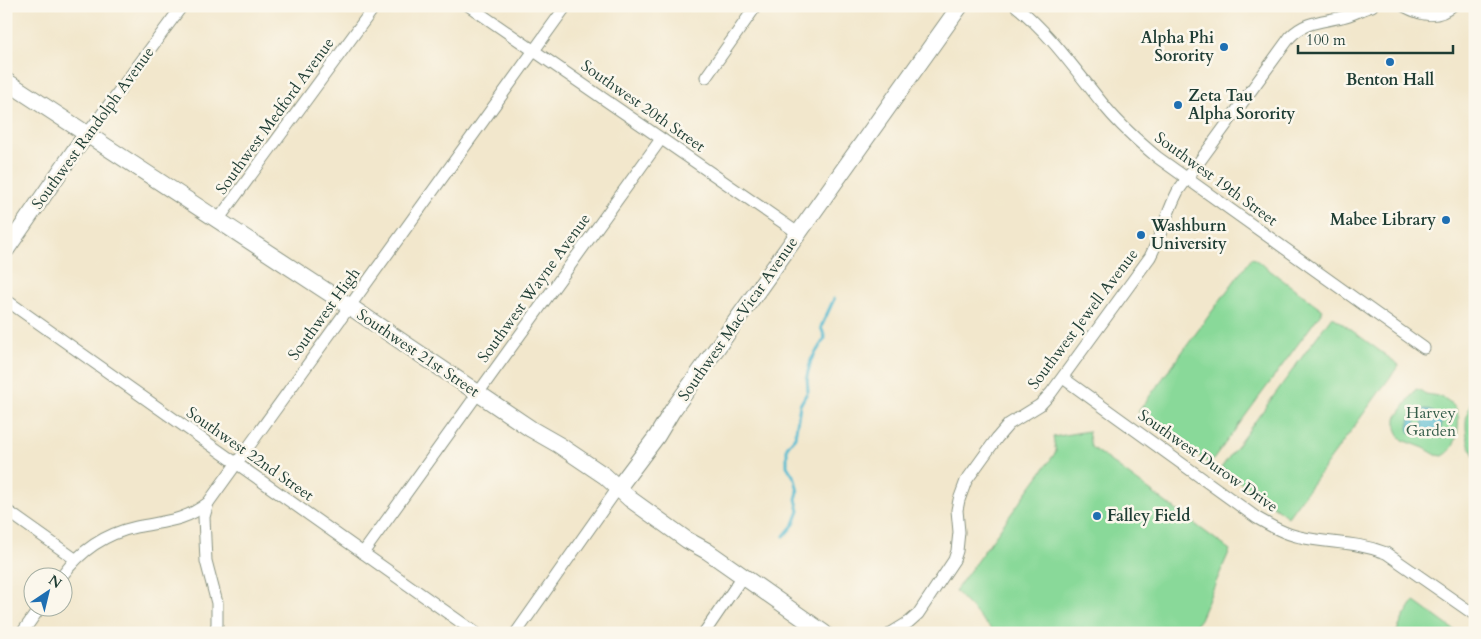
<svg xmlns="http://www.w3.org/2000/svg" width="1481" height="639" viewBox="0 0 1481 639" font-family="Cardo,serif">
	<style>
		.green { fill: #89d999; stroke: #548b66 }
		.water { fill: #52bad0; stroke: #387c82 }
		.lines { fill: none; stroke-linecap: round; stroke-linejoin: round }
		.stream { stroke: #52bad0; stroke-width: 3 }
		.street-casing { stroke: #889280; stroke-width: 13 }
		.secondary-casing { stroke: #889280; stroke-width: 18 }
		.street { stroke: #fff; stroke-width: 11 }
		.secondary { stroke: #fff; stroke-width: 16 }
		.poi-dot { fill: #1f6fb2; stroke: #fbf7ec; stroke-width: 2 }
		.labels { text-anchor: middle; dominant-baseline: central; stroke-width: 5; stroke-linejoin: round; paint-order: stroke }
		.poi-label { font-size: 16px; font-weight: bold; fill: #1f3d34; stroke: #fbf7ec; text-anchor: start }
		.street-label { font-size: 16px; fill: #1f3d34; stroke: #fbf7ec }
		.park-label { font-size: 16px; fill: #345c48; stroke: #fbf7ec }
	</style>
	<rect width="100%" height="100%" fill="#fbf7ec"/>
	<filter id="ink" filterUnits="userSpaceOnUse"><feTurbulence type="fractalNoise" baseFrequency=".02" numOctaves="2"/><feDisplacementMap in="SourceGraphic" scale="10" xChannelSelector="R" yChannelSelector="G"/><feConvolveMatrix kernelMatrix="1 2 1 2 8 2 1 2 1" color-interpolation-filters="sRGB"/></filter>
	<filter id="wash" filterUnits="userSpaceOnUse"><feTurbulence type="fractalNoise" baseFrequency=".0096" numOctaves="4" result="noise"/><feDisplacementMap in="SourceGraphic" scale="20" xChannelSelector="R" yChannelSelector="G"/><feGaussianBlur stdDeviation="1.12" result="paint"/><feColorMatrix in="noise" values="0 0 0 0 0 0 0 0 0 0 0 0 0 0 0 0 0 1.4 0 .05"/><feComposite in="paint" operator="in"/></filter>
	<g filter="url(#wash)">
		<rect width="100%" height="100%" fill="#f2e7cc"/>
		<!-- green -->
		<g class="green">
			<polygon points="1252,257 1323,310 1210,464 1138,412"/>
			<polygon points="1332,316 1399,365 1288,517 1221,468"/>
			<path d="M1416 389C1421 390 1422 392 1426 394 1430 395 1434 395 1438 396 1458 403 1461 415 1457 434 1455 444 1452 451 1443 456L1436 455 1424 448 1403 440 1399 436 1396 428V418Z"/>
			<path d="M1475 396V457C1464 439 1462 414 1475 396Z"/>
			<polygon points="1088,431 1091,447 1230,550 1200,619 1189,633 995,633 955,591 1056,452 1053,437"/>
			<polygon points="1414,601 1458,633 1396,633 1403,618"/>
		</g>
		<!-- water -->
		<path class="water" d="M1425 409C1436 412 1446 419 1439 432 1430 434 1418 435 1410 433L1408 428 1411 416H1414L1417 427H1423L1422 410Z"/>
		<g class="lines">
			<!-- stream -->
			<polyline class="stream" points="784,536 794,524 799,511 796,499 798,492 795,479 787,466 787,447 795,437 800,405 808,391 807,376 811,360 825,338 821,327 834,299"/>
		</g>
	</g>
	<g filter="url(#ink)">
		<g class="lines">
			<!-- street casing -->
			<g class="street-casing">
				<g id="street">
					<polyline points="469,6 798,233"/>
					<path d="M1016 6C1052 35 1078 74 1107 109 1122 127 1139 142 1157 157L1424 348"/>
					<path d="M1404 6C1420 15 1437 20 1452 6"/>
					<polyline points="706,77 756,6"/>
					<polyline points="88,133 182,6"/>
					<polyline points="218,220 375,6"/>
					<polyline points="6,300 476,633"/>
					<path d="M1063 378 1257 518C1271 526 1285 534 1300 537 1331 544 1355 541 1386 553L1475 615"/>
					<polyline points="208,503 204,517 206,561 217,603 217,624 215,633"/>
					<polyline points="6,510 75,559"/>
					<polyline points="363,553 661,139"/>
					<path d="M62 576C81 550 104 534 136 527 165 521 183 522 208 503L566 6"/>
					<polyline points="22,633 41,606"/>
					<polyline points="516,633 618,488"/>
					<polyline points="704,633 743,576"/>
					<path d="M891 633 909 622 918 614 954 560 957 551 959 532 957 510 959 500 966 481 997 438 1009 424 1040 405 1051 393 1150 257C1161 236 1167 212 1178 191L1290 37C1305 21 1322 22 1342 17 1352 15 1362 9 1372 6"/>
				</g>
			</g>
			<!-- secondary casing -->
			<g class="secondary-casing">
				<g id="secondary">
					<polyline points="6,81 349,306 531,429 559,445 605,476 630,499 687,540 707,551 824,633"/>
					<polyline points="6,250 75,150 88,133"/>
					<polyline points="618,488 657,436 672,411 960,6"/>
				</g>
			</g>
			<!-- street -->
			<use href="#street" class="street"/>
			<!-- secondary -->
			<use href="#secondary" class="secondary"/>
		</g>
	</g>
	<!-- markers -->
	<g class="poi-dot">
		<circle cx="1224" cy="47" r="5"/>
		<circle cx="1390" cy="62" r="5"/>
		<circle cx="1178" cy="105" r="5"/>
		<circle cx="1446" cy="220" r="5"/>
		<circle cx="1141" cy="235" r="5"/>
		<circle cx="1097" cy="516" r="5"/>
	</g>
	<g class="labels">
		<!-- poi labels -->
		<g class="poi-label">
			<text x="1214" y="38" text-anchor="end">Alpha Phi<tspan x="1214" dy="18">Sorority</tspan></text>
			<text x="1390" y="80" text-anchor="middle">Benton Hall</text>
			<text x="1188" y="96">Zeta Tau<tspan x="1188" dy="18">Alpha Sorority</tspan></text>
			<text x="1436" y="220" text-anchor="end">Mabee Library</text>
			<text x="1151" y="226">Washburn<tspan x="1151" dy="18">University</tspan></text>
			<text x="1107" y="516">Falley Field</text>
		</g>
		<!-- street labels -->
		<g class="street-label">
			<text transform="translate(643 106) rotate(35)">Southwest 20th Street</text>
			<text transform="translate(275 116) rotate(-54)">Southwest Medford Avenue</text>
			<text transform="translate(93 128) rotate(-54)">Southwest Randolph Avenue</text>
			<text transform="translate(1216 179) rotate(36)">Southwest 19th Street</text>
			<text transform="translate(534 288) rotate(-54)">Southwest Wayne Avenue</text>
			<text transform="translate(324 314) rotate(-54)">Southwest High</text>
			<text transform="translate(738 319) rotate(-55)">Southwest MacVicar Avenue</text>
			<text transform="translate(1083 319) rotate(-53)">Southwest Jewell Avenue</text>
			<text transform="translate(418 353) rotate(34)">Southwest 21st Street</text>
			<text transform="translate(250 454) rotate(35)">Southwest 22nd Street</text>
			<text transform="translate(1208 461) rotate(35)">Southwest Durow Drive</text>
		</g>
		<!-- park labels -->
		<g class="park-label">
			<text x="1431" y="413">Harvey<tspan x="1431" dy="18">Garden</tspan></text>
		</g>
	</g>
	<!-- margin -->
	<rect width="1481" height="639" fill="none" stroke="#fbf7ec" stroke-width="25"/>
	<!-- north arrow -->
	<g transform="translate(48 592) rotate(35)"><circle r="24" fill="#fbf7ec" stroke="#a3ada2"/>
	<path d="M0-4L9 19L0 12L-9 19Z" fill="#1f6fb2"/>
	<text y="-8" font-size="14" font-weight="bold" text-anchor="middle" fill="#1f3d34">N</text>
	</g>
	<!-- scale -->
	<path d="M1298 45v8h155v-8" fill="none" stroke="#1f3d34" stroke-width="2.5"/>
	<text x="1306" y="45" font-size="15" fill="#1f3d34" stroke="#fbf7ec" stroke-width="4" paint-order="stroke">100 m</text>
</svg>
